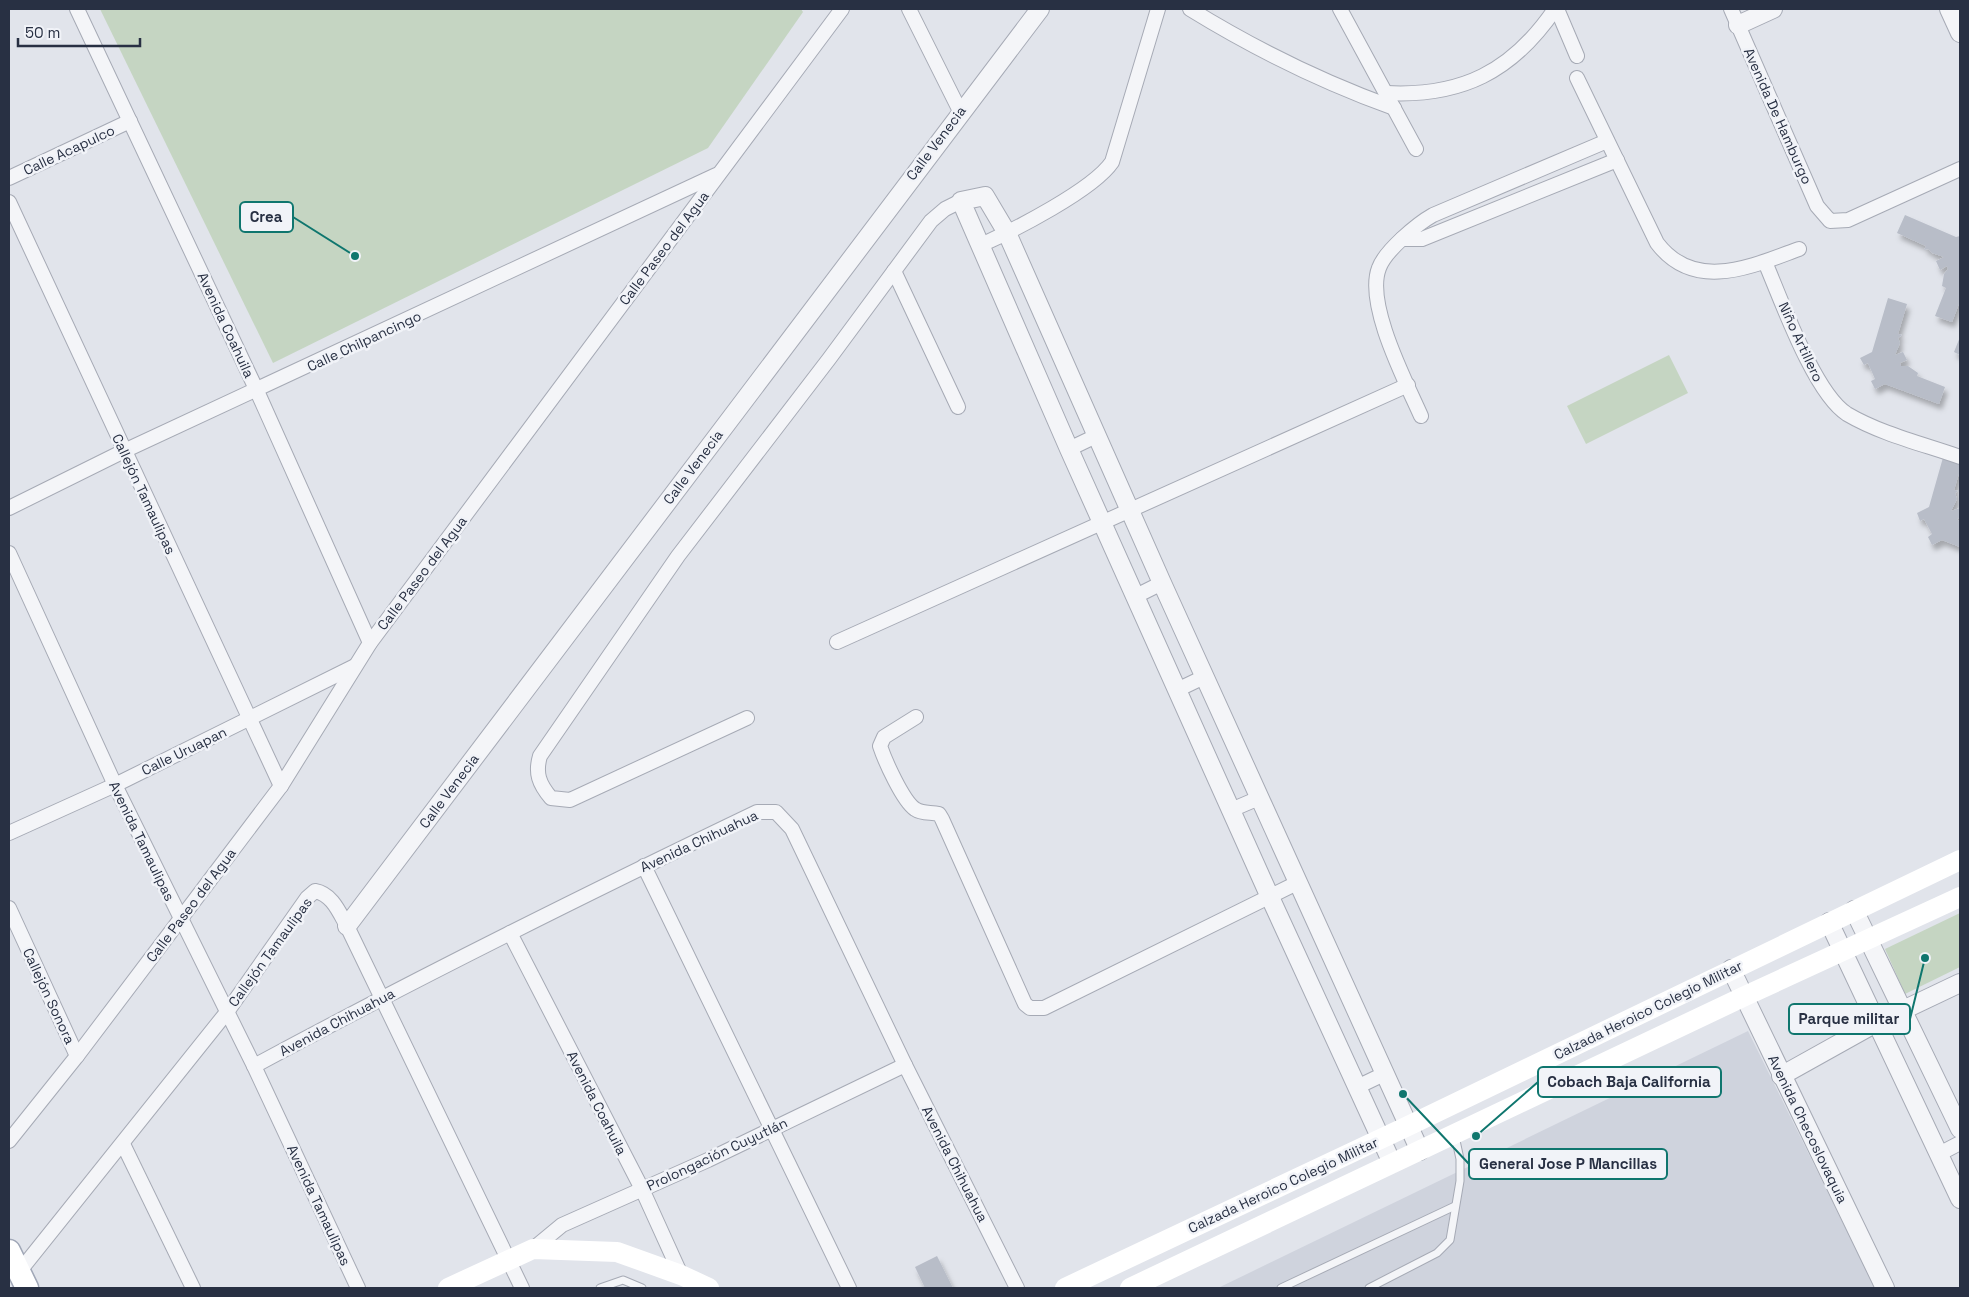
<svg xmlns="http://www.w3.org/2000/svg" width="1969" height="1297" viewBox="0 0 1969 1297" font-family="'Space Grotesk',sans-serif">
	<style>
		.built { fill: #cfd3dd }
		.green { fill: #c5d5c2 }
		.building { fill: #b8bdc8; filter: url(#shadow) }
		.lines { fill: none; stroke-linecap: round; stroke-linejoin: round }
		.service-casing { stroke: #a6aab5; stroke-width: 9 }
		.minor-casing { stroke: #a6aab5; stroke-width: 16 }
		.tertiary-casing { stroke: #a6aab5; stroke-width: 20 }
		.primary-casing { stroke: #a0a7b7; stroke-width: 25 }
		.service { stroke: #f4f5f8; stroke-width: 7 }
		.minor { stroke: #f4f5f8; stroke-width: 14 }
		.tertiary { stroke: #f4f5f8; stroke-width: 18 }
		.secondary { stroke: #fff; stroke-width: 20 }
		.primary { stroke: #fff; stroke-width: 22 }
		.labels { text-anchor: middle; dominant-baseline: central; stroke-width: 5; stroke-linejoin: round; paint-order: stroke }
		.street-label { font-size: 14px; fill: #283043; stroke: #f1f3f8 }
		.leader { fill: none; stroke: #0f766e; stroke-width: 2 }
		.callout-dot { fill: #0f766e; stroke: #f1f3f8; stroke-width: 2 }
		.callout { fill: #f1f3f8; stroke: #0f766e; stroke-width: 2 }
		.callout-label { font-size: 15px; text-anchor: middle; font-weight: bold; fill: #283043 }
	</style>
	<defs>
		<filter id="shadow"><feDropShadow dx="3" dy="5.5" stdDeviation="2.5" flood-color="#0004"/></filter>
	</defs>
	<rect width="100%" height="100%" fill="#e1e4eb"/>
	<!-- built -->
	<polygon class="built" points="1748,1031 1875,1288 1218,1288"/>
	<!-- green -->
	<g class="green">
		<polygon points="100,9 801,9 803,12 708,148 273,363"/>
		<polygon points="1669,355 1688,393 1586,444 1567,406"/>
		<polygon points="1960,913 1960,967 1905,994 1885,949"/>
	</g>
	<!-- building -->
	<g class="building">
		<polygon points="1905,215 1956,237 1960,236 1960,301 1952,322 1935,316 1946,288 1942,286 1944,274 1948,269 1947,266 1940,270 1936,261 1944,257 1932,253 1928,249 1924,250 1926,246 1897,233"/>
		<polygon points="1888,298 1907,304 1898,334 1902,335 1898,338 1900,343 1895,355 1903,352 1907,360 1900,363 1901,366 1908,366 1918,373 1917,376 1945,387 1939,404 1885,384 1875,389 1871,381 1875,379 1868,363 1864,365 1860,358 1872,352"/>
		<polygon points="1960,337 1960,355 1954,352"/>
		<polygon points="1944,454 1960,459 1960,470 1954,490 1958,491 1955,493 1957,499 1951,511 1960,508 1960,517 1957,519 1960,522 1960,547 1942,540 1932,545 1928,537 1932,534 1924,519 1920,521 1917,513 1929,507"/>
		<polygon points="937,1256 953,1288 925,1288 915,1267"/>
	</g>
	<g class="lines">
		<!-- service casing -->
		<g class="service-casing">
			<g id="service">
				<polyline points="600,1288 623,1280 642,1288"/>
				<polyline points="1281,1288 1455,1206"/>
				<polyline points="1369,1288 1437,1253 1450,1240 1460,1181 1460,1159 1455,1136"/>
			</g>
		</g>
		<!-- minor casing -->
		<g class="minor-casing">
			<g id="minor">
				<polyline points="77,9 257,391 370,643"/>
				<polyline points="909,9 960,111"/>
				<path d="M1190 9C1255 49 1322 82 1394 108"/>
				<polyline points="1340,9 1416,149"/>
				<polyline points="1557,9 1577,56"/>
				<polyline points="1731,9 1817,206 1830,221 1848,220 1960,169"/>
				<path d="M1577 78 1657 243C1695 293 1752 266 1799 249"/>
				<path d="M1386 93C1461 97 1512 72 1555 9"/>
				<polyline points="9,178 130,121"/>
				<polyline points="9,202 281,786"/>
				<polyline points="1402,239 1422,239 1617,160"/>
				<path d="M981 245C1014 230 1093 190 1112 162L1158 9"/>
				<path d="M1765 262C1781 299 1814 393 1847 414 1881 434 1923 444 1960 457"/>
				<polyline points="894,271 958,407"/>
				<path d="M1421 416C1406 382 1365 304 1379 268 1385 251 1417 224 1433 215L1607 141"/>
				<polyline points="1069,449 1096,436"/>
				<polyline points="9,508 124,451 716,175"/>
				<polyline points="9,553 115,785 254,1066 358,1288"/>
				<polyline points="1136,596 1162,583"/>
				<polyline points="837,642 1408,385"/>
				<polyline points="1177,690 1204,677"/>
				<path d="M916 717 884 737 880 746C885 761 903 801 915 809 922 814 931 812 939 814L942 819 1025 1004 1030 1008H1044L1297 883"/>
				<path d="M747 718 570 800 551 798C539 784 535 773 540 756L678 556 829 359 931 221 945 209 961 201"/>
				<polyline points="1231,810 1259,798"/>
				<polyline points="9,833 115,785 355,666"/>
				<polyline points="644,866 849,1288"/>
				<polyline points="9,908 77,1056"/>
				<polyline points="510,933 642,1189 681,1275"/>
				<path d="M254 1066C419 977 588 893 757 812H776L792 829 905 1065 1017 1288"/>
				<polyline points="1357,1087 1384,1074"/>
				<polyline points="9,1141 77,1056 281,786 370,643 842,9"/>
				<polyline points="123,1144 193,1288"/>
				<polyline points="1939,1154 1960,1143"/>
				<polyline points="533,1249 562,1225 708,1160 905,1065"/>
				<path d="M19 1272 227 1012 307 898 315 891C332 894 339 912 347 926L522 1288"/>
			</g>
		</g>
		<!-- tertiary casing -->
		<g class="tertiary-casing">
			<g id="tertiary">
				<polyline points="1949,9 1960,33"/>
				<polyline points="1738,25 1773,9"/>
				<polyline points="1854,910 1960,1129"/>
				<polyline points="1829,922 1960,1199"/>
				<polyline points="347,926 1040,9"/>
				<polyline points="1731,969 1885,1288"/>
				<polyline points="1781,1076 1876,1023 1960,983"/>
				<polyline points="1392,1163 1269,895 1069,449 961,201 985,196 1007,233 1162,583 1420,1151"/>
			</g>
		</g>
		<!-- primary casing -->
		<g class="primary-casing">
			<polyline id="primary" points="9,1251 27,1288"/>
		</g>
		<!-- service -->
		<use href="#service" class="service"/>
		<!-- minor -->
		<use href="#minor" class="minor"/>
		<!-- tertiary -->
		<use href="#tertiary" class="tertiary"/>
		<!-- secondary -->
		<g class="secondary">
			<polyline points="448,1288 533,1249 617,1252 681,1275 709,1288"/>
			<polyline points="1065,1288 1408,1126 1960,860"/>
			<polyline points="1130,1288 1745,996 1960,897"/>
		</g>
		<!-- primary -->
		<use href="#primary" class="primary"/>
	</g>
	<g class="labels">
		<!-- street labels -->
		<g class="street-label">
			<text transform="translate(1778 116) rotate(66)">Avenida De Hamburgo</text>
			<text transform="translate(936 143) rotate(-53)">Calle Venecia</text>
			<text transform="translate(69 150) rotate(-25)">Calle Acapulco</text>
			<text transform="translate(664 248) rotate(-53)">Calle Paseo del Agua</text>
			<text transform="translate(226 325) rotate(65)">Avenida Coahuila</text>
			<text transform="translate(364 341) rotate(-25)">Calle Chilpancingo</text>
			<text transform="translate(1801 342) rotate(65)">Niño Artillero</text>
			<text transform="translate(693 467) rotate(-53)">Calle Venecia</text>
			<text transform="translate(144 494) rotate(65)">Callejón Tamaulipas</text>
			<text transform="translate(422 573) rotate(-53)">Calle Paseo del Agua</text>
			<text transform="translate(184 751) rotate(-26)">Calle Uruapan</text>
			<text transform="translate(449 791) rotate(-53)">Calle Venecia</text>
			<text transform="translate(142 841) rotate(64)">Avenida Tamaulipas</text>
			<text transform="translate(699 841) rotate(-25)">Avenida Chihuahua</text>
			<text transform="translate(191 905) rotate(-53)">Calle Paseo del Agua</text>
			<text transform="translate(270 952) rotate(-54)">Callejón Tamaulipas</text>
			<text transform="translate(49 996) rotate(65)">Callejón Sonora</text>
			<text transform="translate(1648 1010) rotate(-26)">Calzada Heroico Colegio Militar</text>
			<text transform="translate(337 1022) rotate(-28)">Avenida Chihuahua</text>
			<text transform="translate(597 1103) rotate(63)">Avenida Coahuila</text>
			<text transform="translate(1808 1129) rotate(64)">Avenida Checoslovaquia</text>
			<text transform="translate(717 1154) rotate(-25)">Prolongación Cuyutlán</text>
			<text transform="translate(955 1164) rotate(63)">Avenida Chihuahua</text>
			<text transform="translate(1283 1185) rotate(-25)">Calzada Heroico Colegio Militar</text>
			<text transform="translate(319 1205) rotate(65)">Avenida Tamaulipas</text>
		</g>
	</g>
	<!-- callouts -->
	<path class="leader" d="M355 256L293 217M1925 958L1910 1019M1476 1136L1538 1082M1403 1094L1469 1164"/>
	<g class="callout-dot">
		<circle cx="355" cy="256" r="5"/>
		<circle cx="1925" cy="958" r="5"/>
		<circle cx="1476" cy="1136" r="5"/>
		<circle cx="1403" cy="1094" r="5"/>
	</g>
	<g class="callout">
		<rect x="240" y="202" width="53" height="30" rx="5"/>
		<rect x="1789" y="1004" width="121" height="30" rx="5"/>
		<rect x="1538" y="1067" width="183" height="30" rx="5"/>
		<rect x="1469" y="1149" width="198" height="30" rx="5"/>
	</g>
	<g class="callout-label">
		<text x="266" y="222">Crea</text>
		<text x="1849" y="1024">Parque militar</text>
		<text x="1629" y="1087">Cobach Baja California</text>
		<text x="1568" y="1169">General Jose P Mancillas</text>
	</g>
	<!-- border -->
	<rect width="1969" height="1297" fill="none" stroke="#283043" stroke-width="20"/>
	<!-- scale -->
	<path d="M18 38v8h122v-8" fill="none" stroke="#283043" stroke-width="2.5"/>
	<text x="25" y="38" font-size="15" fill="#283043" stroke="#f1f3f8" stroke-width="4" paint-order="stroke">50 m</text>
</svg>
